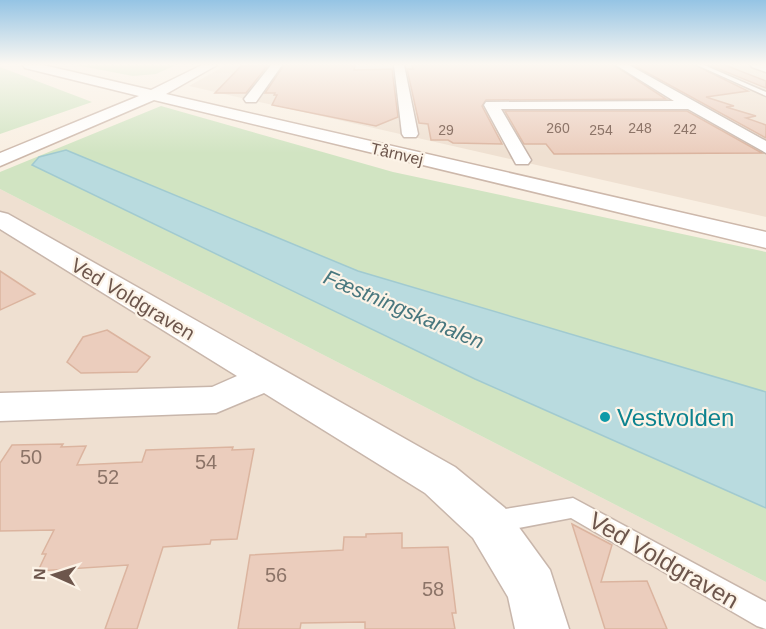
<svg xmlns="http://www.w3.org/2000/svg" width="766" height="629" viewBox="0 0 766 629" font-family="Arial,sans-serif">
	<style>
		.residential { fill: #efe0d1 }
		.green { fill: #d1e4c2 }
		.water { fill: #b9dbdf; stroke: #a1cad0; stroke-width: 1.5 }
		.building { fill: #ebcdbd; stroke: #dbb49f; stroke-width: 1.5 }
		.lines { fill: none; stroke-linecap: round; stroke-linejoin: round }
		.lane-casing { stroke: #c8b6ab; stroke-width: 3 }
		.street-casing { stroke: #c8b6ab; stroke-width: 3 }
		.secondary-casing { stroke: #cdb8ab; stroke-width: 3 }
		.lane { fill: #fff; fill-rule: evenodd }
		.street { fill: #fff; fill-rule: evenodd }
		.secondary { fill: #fff; fill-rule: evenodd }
		.culture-dot { fill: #0f9aa8; stroke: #fcf3e7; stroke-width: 2 }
		.labels { text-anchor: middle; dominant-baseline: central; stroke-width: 4.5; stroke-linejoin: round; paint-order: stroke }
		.far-number-label { font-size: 14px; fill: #8c7468 }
		.far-street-label { font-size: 16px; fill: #6d564c; stroke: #fcf3e7 }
		.street-label { font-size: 20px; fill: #6d564c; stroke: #fcf3e7 }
		.near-number-label { font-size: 20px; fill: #8c7468 }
		.water-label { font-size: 21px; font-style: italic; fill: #48777e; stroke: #fcf3e7 }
		.near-culture-label { font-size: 24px; fill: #0d838f; stroke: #fcf3e7; text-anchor: start }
		.near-street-label { font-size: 24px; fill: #6d564c; stroke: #fcf3e7 }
	</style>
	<rect width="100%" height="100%" fill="#f9efe2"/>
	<!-- residential -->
	<g class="residential">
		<polygon points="226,65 766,65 766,217 189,86"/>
		<polygon points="0,189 766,582 766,629 0,629"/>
	</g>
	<!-- green -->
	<g class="green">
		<polygon points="75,65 176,65 156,74 133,76"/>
		<polygon points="0,67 92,102 0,134"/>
		<polygon points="161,106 393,172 766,252 766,582 0,189 0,172"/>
	</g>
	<!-- water -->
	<polygon class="water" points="66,150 358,271 766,392 766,508 475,379 32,165 39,157"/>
	<!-- building -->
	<g class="building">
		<polygon points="260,65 268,65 246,93 215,93 241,66"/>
		<polygon points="284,65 355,65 354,70 392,69 398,117 376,126 272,105 277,95 274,95 275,93 265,93"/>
		<polygon points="412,65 614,65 666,99 486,100 482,106 502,144 453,143 448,140 431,140 428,124 419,123 407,69 413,69"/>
		<polygon points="633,65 695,65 748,91 706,97 734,106 726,107 756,116 746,118 766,125 766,138"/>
		<polygon points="709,65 725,65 766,81 766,88"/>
		<polygon points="505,111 687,111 762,153 554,154 546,144 524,144"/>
		<polygon points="0,271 35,294 0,310"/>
		<polygon points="107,330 150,357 137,372 81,373 67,362 83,337"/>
		<polygon points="63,444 61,447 86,446 77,465 142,462 146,450 233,447 232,450 254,449 237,539 211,540 210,544 163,547 137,629 105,629 128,565 38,571 46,554 42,554 54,530 0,531 0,463 12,445"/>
		<polygon points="572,524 612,545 601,582 647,581 667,629 605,629"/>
		<polygon points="402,533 402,548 448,547 456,613 452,613 455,629 365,629 365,622 301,623 300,629 238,629 250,555 343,550 344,537 366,537 366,534"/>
	</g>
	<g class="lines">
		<!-- lane casing -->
		<g class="lane-casing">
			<g id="lane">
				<polygon points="697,65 704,65 766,92 766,96"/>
				<polygon points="573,498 766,602 766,629 757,626 571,518 493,533 485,529 482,522 485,515 493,511"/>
			</g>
		</g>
		<!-- street casing -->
		<g class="street-casing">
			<g id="street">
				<polygon points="271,65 282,65 256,102 246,102 244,99"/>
				<polygon points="394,65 404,65 418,134 416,137 404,137 402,134"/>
				<polygon points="616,65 629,65 766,141 766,153 688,109 501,109 531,160 528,164 516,164 484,105 486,102 674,101"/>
				<polygon points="751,65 766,65 766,72 752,67"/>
				<polygon points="0,212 8,214 455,467 505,508 550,570 569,629 515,629 508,597 473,538 425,493 264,393 216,413 0,421 0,393 212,387 237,376 0,229"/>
			</g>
		</g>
		<!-- secondary casing -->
		<g class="secondary-casing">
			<polygon id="secondary" points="23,65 43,65 151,90 202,65 217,65 166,94 766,232 766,248 154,100 0,166 0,153 139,96 25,68"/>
		</g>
		<!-- lane -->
		<use href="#lane" class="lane"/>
		<!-- street -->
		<use href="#street" class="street"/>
		<!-- secondary -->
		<use href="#secondary" class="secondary"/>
	</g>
	<!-- sky -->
	<linearGradient id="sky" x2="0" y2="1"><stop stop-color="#95c4e4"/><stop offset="0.42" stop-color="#fcf8f2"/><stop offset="1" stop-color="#fcf8f2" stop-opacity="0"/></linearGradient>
	<rect width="766" height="153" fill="url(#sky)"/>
	<!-- markers -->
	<circle class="culture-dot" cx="605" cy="417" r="6"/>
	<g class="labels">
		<!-- far-number labels -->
		<g class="far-number-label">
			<text x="558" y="128">260</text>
			<text x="640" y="128">248</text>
			<text x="685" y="129">242</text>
			<text x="446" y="130">29</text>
			<text x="601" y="130">254</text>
		</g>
		<!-- far-street labels -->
		<g class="far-street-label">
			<text transform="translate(397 154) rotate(13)">Tårnvej</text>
		</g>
		<!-- street labels -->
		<g class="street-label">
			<text transform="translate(133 299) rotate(31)">Ved Voldgraven</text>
		</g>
		<!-- near-number labels -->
		<g class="near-number-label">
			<text x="31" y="457">50</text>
			<text x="206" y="462">54</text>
			<text x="108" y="477">52</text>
			<text x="276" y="575">56</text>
			<text x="433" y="589">58</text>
		</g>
		<!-- water labels -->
		<g class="water-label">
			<text transform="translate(404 309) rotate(23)">Fæstningskanalen</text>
		</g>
		<!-- near-culture labels -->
		<g class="near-culture-label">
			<text x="617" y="417">Vestvolden</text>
		</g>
		<!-- near-street labels -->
		<g class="near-street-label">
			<text transform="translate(664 560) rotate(30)">Ved Voldgraven</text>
		</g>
	</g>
	<!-- north arrow -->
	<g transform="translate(54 575) rotate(273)" stroke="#fcf3e7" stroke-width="4.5" paint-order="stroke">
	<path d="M0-4.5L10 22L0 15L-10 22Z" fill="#6d564c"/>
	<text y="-9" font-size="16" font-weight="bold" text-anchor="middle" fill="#6d564c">N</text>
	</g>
</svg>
